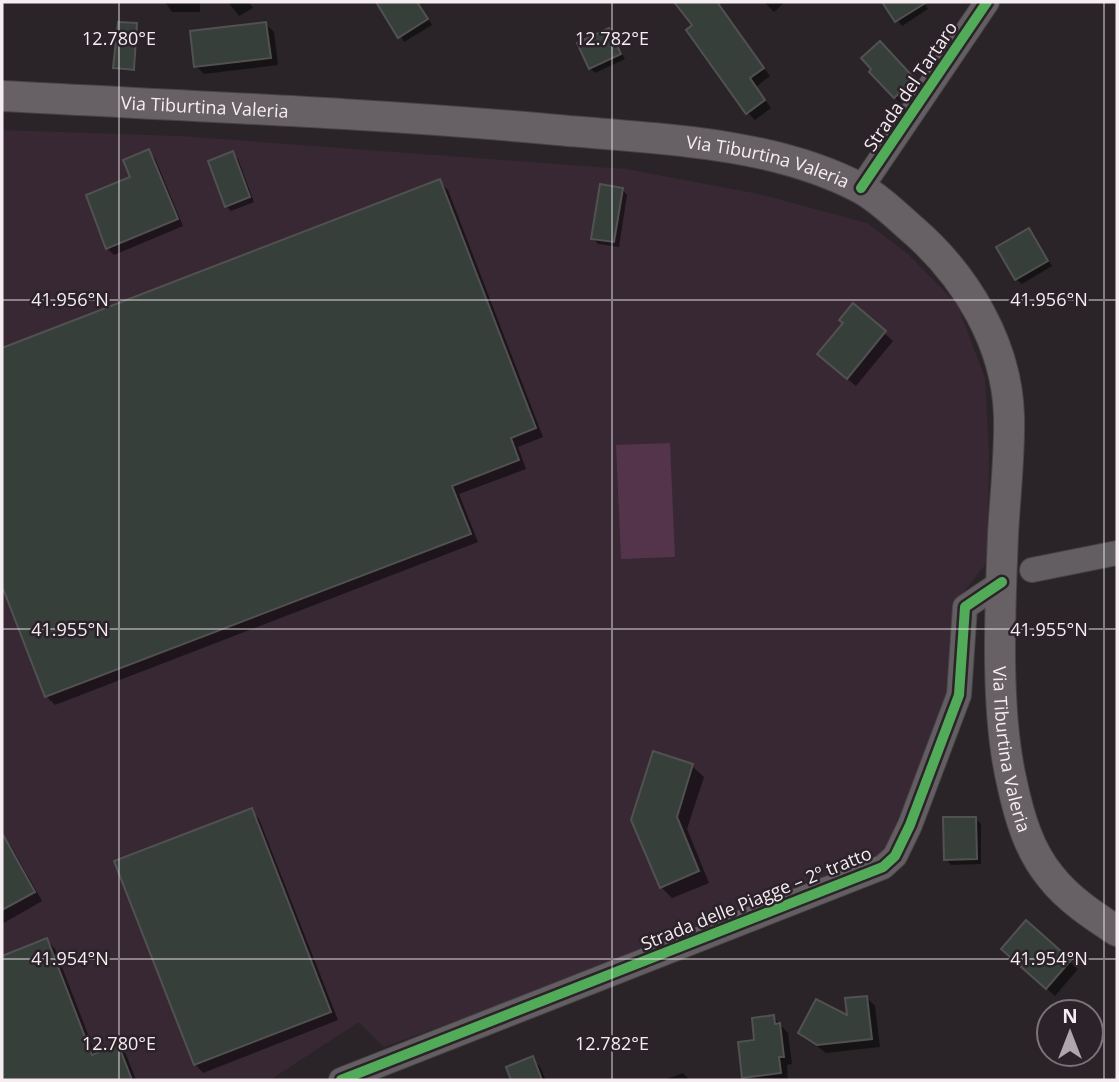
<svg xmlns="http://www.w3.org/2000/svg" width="1119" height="1082" viewBox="0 0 1119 1082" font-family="'Open Sans',sans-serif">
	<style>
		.built { fill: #372833 }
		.green { fill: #53344b }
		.shadow { fill: #0007 }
		.building { fill: #373f3b; stroke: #525151; stroke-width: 2 }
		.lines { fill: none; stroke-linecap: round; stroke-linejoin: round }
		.minor-casing { stroke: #474346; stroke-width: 26 }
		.major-casing { stroke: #474346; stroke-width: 32 }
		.minor { stroke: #635e61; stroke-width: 24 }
		.major { stroke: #676064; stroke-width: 30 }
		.cycleway-casing { stroke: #2c2229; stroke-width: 15 }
		.cycleway { stroke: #51ab58; stroke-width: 10 }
		.ticks { fill: none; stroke: #f5edf2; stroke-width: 2; stroke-opacity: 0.45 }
		.labels { text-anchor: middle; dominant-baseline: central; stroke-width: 5; stroke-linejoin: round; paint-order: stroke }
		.street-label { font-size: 18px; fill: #f5edf2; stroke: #2c2229 }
		.ticks-label { font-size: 18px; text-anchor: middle; fill: #f5edf2; stroke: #2c2229; stroke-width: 5; stroke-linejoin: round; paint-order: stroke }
	</style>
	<rect width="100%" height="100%" fill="#2a2428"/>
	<!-- built -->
	<polygon class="built" points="2,130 181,136 626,169 759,194 867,223 908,254 957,304 985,378 989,453 988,561 959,598 951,700 880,860 697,934 384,1047 359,1022 270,1080 2,1080"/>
	<!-- green -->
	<polygon class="green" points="670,443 675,557 621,559 616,445"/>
	<!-- shadow -->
	<g class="shadow">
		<polygon points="165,2 200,2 200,12 172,12"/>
		<polygon points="228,2 249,2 253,8 239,16"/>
		<polygon points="384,2 418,2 432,25 404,42"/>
		<polygon points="676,2 714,2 770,76 756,87 771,108 755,120 747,112"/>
		<polygon points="764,2 785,2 774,12"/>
		<polygon points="884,2 923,2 928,9 902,26"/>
		<polygon points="265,23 274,32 278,65 204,74 196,66"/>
		<polygon points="137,25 135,71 117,70 114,68"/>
		<polygon points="608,30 625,59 595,73 590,68"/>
		<polygon points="880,44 919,86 900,102 871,72"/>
		<polygon points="148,151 155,158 183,226 114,255 107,248 88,196 132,178"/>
		<polygon points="233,154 238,159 254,202 231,211 226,206"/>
		<polygon points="439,182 448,190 543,437 518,447 526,469 459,494 478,542 55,705 46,696 2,582 2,350"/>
		<polygon points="622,189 627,195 619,247 598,244 593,238"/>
		<polygon points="1029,230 1052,266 1022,284 1016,279"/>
		<polygon points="853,306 893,341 856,386 827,362"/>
		<polygon points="692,766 704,777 687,829 709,883 672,898 661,887 633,820"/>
		<polygon points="251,810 259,819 338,1020 203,1073 195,1064"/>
		<polygon points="975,818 981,824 981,864 951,865 946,859"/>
		<polygon points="3,838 11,846 42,901 2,924"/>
		<polygon points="1026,923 1078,969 1055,996 1011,957"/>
		<polygon points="47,940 55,949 96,1055 118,1046 126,1054 136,1080 2,1080 2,958"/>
		<polygon points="867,998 875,1006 880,1047 826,1053 800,1033 849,1018"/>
		<polygon points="773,1017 788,1033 792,1064 787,1065 788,1080 747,1080 744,1077 756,1042"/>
		<polygon points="532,1058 540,1067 546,1080 513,1080 508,1068"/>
		<polygon points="683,1073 690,1080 664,1080"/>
	</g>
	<!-- building -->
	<g class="building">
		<polygon points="376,2 417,2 428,19 398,38"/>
		<polygon points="674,2 717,2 764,68 750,78 765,100 746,114 686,30 692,25"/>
		<polygon points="882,2 927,2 895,22"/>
		<polygon points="118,22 137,23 134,70 113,68"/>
		<polygon points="266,22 271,58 194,67 190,31"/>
		<polygon points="609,28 621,54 589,69 577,43"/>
		<polygon points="880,41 915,79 894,98 869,72 871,69 861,58"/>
		<polygon points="149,149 178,219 106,249 86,195 130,177 123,160"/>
		<polygon points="233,151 250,197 225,207 208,161"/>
		<polygon points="440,179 536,428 511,438 519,460 452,486 471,534 45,697 2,586 2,348"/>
		<polygon points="600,184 623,188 614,242 591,239"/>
		<polygon points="1029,228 1048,261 1015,280 996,247"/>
		<polygon points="853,303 886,331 847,379 817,354 843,323 839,320"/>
		<polygon points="653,751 693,764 677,817 699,871 660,888 631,820"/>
		<polygon points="252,808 331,1012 194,1065 114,861"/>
		<polygon points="943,817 976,817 977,859 944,860"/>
		<polygon points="2,833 35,892 2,910"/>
		<polygon points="1026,920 1071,960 1046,989 1001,949"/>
		<polygon points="47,938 92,1055 118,1044 132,1080 2,1080 2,956"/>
		<polygon points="867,996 872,1039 817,1045 798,1033 816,999 847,1015 845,998"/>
		<polygon points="774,1015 775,1024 780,1023 784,1057 779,1057 781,1073 742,1078 738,1042 754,1040 752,1018"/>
		<polygon points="533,1056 542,1080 511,1080 506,1067"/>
	</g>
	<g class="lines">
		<!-- minor casing -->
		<g class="minor-casing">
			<g id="minor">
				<polyline points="861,188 987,2"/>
				<polyline points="1032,570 1117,553"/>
				<polyline points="341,1080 883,867 895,856 910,825 959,695 965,607 1002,582"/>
			</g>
		</g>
		<!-- major casing -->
		<g class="major-casing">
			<g id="major">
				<path id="s1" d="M2 96C187 106 373 113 558 130 657 139 770 141 860 188 879 198 897 216 913 230 966 276 1007 344 1009 416 1010 455 1005 496 1003 535 1000 611 995 711 1012 783 1019 816 1029 851 1051 877 1068 899 1094 916 1117 931"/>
			</g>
		</g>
		<!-- minor -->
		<use href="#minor" class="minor"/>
		<!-- major -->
		<use href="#major" class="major"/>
		<!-- cycleway casing -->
		<g class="cycleway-casing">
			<g id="cycleway">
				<polyline points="861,188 987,2"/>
				<polyline points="341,1080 883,867 895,856 910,825 959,695 965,607 1002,582"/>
			</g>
		</g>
		<!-- cycleway -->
		<use href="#cycleway" class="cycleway"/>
	</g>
	<!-- ticks -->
	<path class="ticks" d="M119 2V1080M612 2V1080M1104 2V1080M2 300H1117M2 629H1117M2 959H1117"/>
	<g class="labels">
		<!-- street labels -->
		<g class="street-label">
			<text transform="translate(910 86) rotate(-56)">Strada del Tartaro</text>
			<text stroke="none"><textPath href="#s1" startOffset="203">Via Tiburtina Valeria</textPath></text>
			<text stroke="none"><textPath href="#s1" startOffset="770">Via Tiburtina Valeria</textPath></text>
			<text stroke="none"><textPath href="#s1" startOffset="1484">Via Tiburtina Valeria</textPath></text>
			<text transform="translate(756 898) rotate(-22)">Strada delle Piagge – 2º tratto</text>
		</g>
	</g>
	<g class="ticks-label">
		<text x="119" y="45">12.780°E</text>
		<text x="612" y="45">12.782°E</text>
		<text x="70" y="306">41.956°N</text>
		<text x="1049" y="306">41.956°N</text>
		<text x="70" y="636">41.955°N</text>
		<text x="1049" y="636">41.955°N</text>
		<text x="70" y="965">41.954°N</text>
		<text x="1049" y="965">41.954°N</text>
		<text x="119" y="1050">12.780°E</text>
		<text x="612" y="1050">12.782°E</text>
	</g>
	<!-- border -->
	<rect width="1119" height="1082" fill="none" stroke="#f5edf2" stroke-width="7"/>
	<!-- north arrow -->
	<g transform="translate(1070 1033)"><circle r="33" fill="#2c2229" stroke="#7c7379" stroke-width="2"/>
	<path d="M0-5L12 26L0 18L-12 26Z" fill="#aea7ab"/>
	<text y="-10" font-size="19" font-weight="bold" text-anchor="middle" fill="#f5edf2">N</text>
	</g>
</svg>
